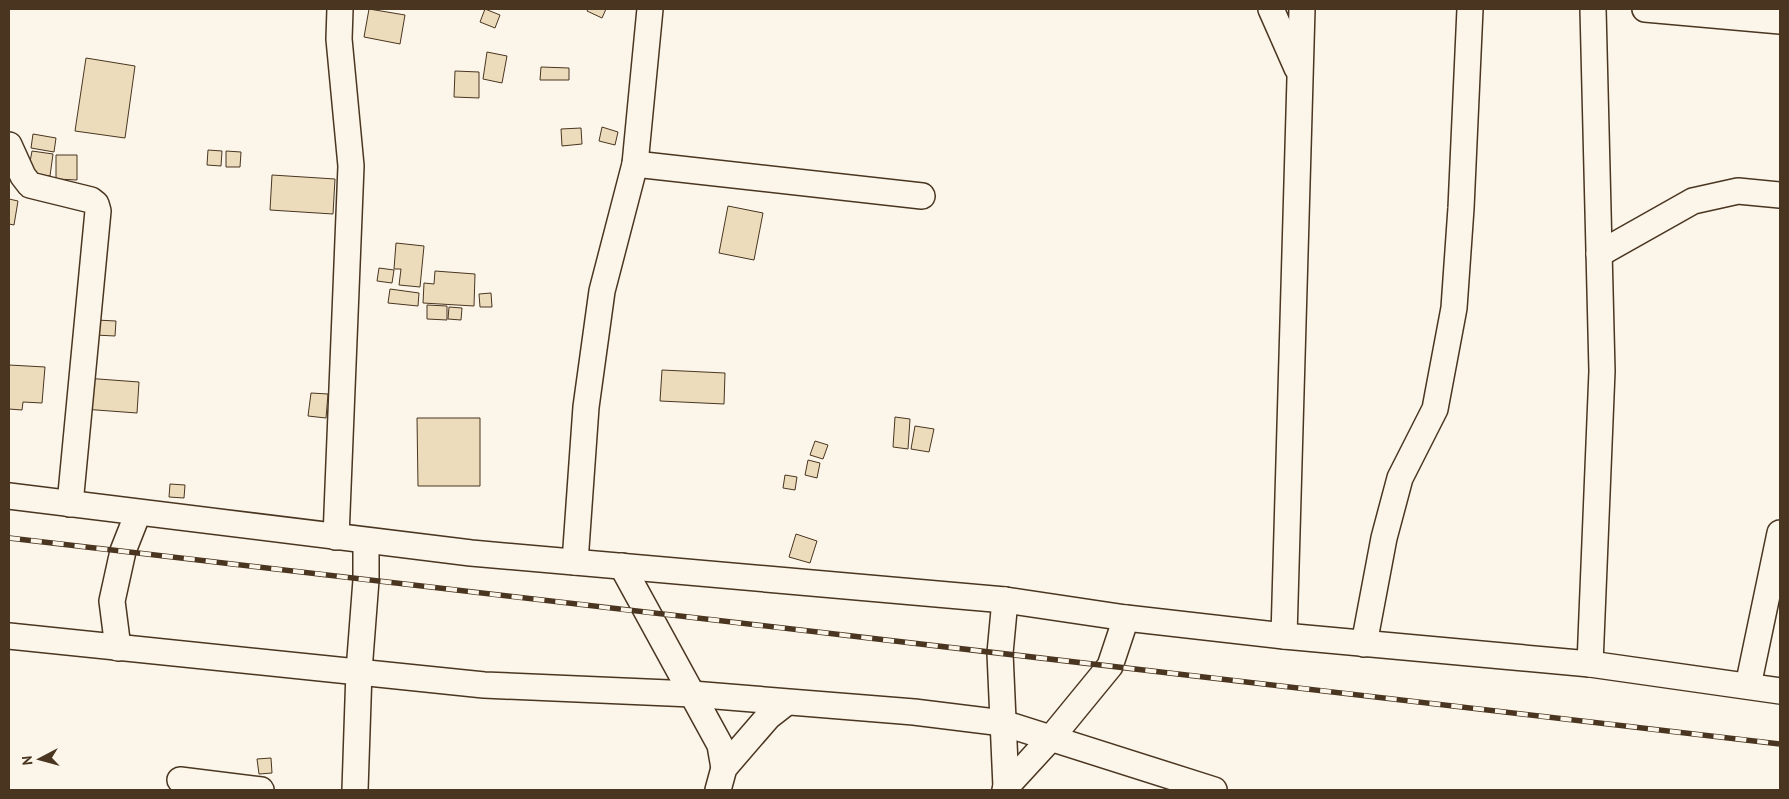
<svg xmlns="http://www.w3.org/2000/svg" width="1789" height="799" viewBox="0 0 1789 799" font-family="'PT Sans',sans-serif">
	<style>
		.building { fill: #ecdcbc; stroke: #4a3520 }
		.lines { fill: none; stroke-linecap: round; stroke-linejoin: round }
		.minor-casing { stroke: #4a3520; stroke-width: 28 }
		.minor { stroke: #fbf6e9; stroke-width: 25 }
		.rail-casing { stroke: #4a3520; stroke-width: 5.5 }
		.rail { stroke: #fbf6e9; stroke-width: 4; stroke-dasharray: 11; stroke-linecap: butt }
	</style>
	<rect width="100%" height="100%" fill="#fbf6e9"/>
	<!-- building -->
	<g class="building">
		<polygon points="369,9 405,15 400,44 364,37"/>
		<polygon points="485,9 500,15 495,28 480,22"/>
		<polygon points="588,9 606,9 602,18 587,11"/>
		<polygon points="487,52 507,56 502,83 483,79"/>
		<polygon points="86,58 135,66 125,138 75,131"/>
		<polygon points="541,67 569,68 569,80 540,80"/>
		<polygon points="455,71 479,72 479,98 454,97"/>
		<polygon points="602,127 618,132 615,145 599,141"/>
		<polygon points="581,128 582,144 562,146 561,129"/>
		<polygon points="33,134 56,138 54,152 31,148"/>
		<polygon points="208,150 222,151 221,166 207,165"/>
		<polygon points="32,151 53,154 50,176 28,173"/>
		<polygon points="226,151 241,152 240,167 226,167"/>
		<polygon points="56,155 77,155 77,180 56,179"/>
		<polygon points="272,175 335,179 333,214 270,210"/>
		<polygon points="9,199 18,201 14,225 9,224"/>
		<polygon points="728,206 763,213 754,260 719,253"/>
		<polygon points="396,243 424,246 420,287 399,285 401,269 394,269"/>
		<polygon points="379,268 394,270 392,283 377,281"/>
		<polygon points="435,271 475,274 474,306 423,303 424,283 434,284"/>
		<polygon points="390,289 419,293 418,306 388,303"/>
		<polygon points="491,293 492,307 480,307 479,294"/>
		<polygon points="427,305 447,306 447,320 427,319"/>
		<polygon points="449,307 462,308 461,320 448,319"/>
		<polygon points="96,320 116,321 115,336 95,335"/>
		<polygon points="9,365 45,367 42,403 23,402 22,410 9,409"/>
		<polygon points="662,370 725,373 724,404 660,401"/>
		<polygon points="85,378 139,382 137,413 83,409"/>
		<polygon points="311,393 328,394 326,418 308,416"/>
		<polygon points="895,417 910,419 908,449 893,447"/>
		<polygon points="417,418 480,418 480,486 418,486"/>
		<polygon points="915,426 934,429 929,452 911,449"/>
		<polygon points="815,441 828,445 823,459 810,455"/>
		<polygon points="808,460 820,463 817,478 805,475"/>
		<polygon points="785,475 797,477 795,490 783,488"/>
		<polygon points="170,484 185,485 184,498 169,497"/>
		<polygon points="796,534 817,541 810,563 789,557"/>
		<polygon points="271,758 272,773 259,774 257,759"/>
	</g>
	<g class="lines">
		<!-- minor casing -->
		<g class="minor-casing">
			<g id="minor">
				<polyline points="1271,9 1297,68"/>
				<polyline points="1645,9 1780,21"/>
				<polyline points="9,145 23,176 30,185 91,200 96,204 98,211 70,504"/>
				<polyline points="635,164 922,196"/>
				<polyline points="1599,254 1693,201 1738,191 1780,195"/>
				<polyline points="9,496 471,553 1005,600 1126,618 1284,636 1590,664 1780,691"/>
				<polyline points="336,537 351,166 339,39 340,9"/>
				<polyline points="575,562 586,407 602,291 635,164 650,9"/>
				<polyline points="622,566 720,745 724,768"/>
				<polyline points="1005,600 1000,653 1006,787"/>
				<polyline points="9,636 484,685 692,694 914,712 1003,723 1214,790"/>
				<polyline points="1284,636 1302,9"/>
				<polyline points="1364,644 1384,538 1400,478 1435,409 1454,308 1461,208 1470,9"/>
				<polyline points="118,648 112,601 123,551 138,513"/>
				<polyline points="1590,664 1602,371 1593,9"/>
				<polyline points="1748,686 1780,533"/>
				<polyline points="180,780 261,790"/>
				<polyline points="355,790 359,671 366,580 366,541"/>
				<polyline points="718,790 724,768 768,717 786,703"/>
				<polyline points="1005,790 1006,787 1051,738 1110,666 1126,618"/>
			</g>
		</g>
		<!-- minor -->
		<use href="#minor" class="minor"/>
		<!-- rail casing -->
		<g class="rail-casing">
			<polyline id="rail" points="9,538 1780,744"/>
		</g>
		<!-- rail -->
		<use href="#rail" class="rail"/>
	</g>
	<!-- border -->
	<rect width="1789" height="799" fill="none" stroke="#4a3520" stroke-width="20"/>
	<!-- north arrow -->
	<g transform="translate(40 759) rotate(264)" stroke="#fbf6e9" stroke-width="4" paint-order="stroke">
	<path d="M0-4L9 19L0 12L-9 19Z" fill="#4a3520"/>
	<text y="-8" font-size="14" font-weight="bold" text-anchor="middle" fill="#4a3520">N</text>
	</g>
</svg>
